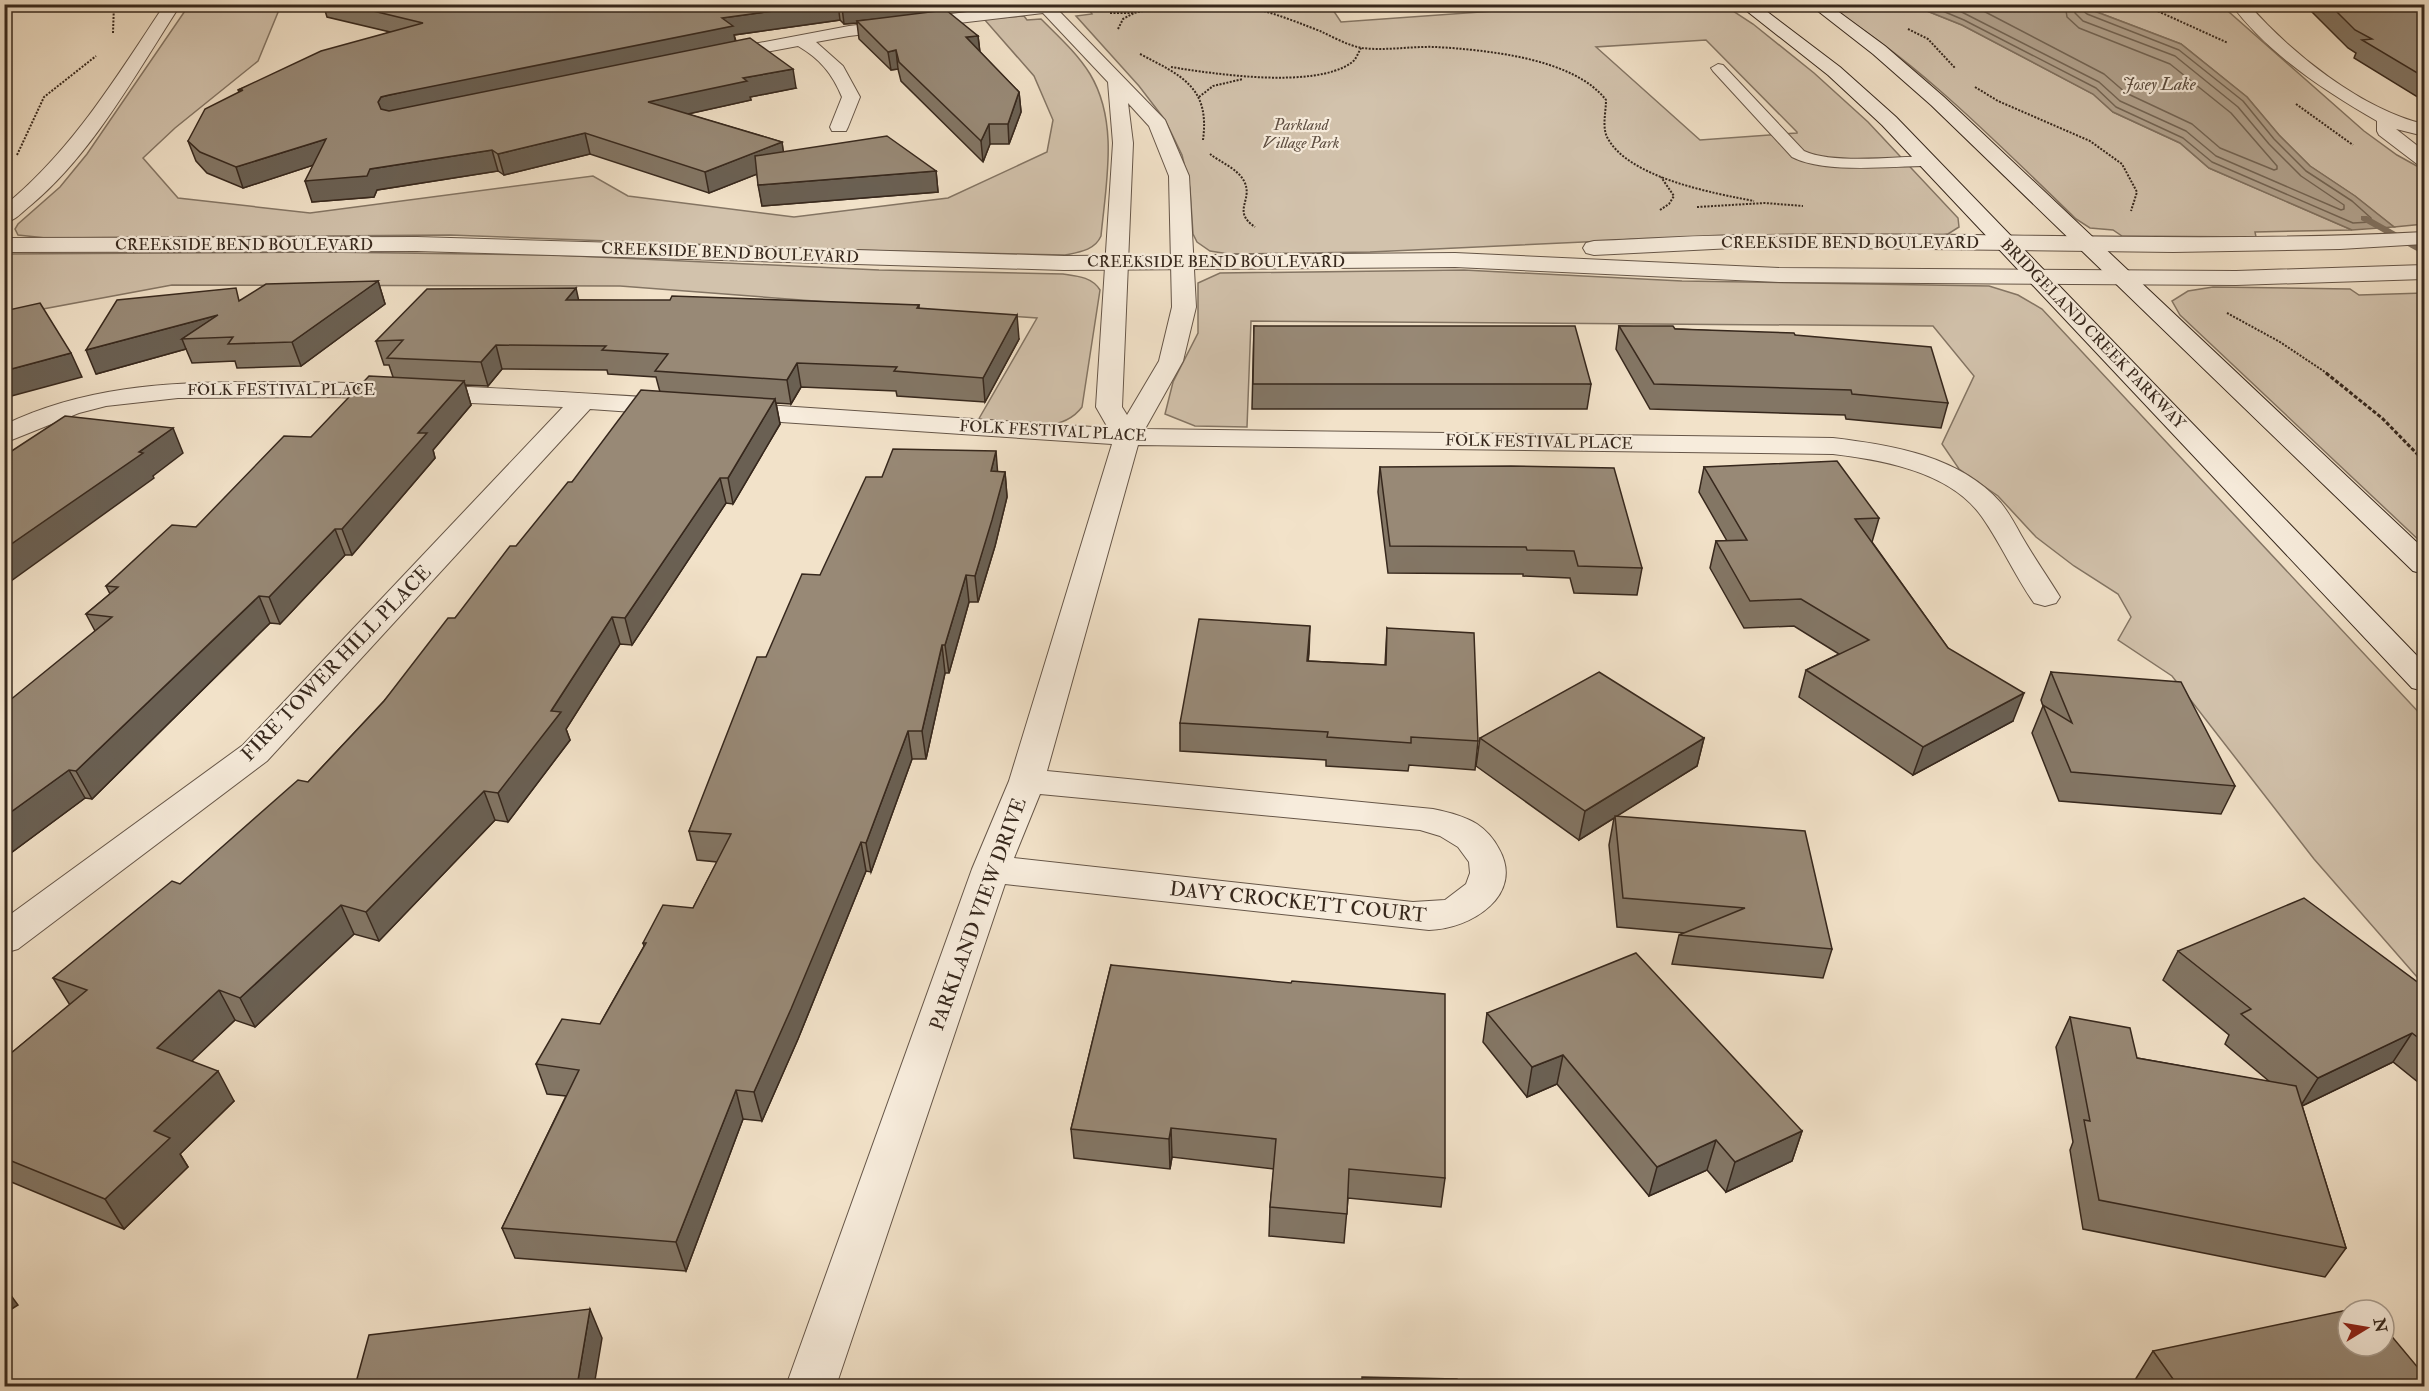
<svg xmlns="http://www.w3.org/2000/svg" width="2429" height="1391" viewBox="0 0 2429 1391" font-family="'IM FELL Double Pica',serif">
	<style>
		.green { fill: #d2c2ac; stroke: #847564; stroke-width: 1.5; fill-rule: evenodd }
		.water { fill: #b2a38f; stroke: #817261; stroke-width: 1.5 }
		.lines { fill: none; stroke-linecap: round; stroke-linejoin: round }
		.shore { stroke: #746656; stroke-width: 1.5 }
		.stream { fill: #817261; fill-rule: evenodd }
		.service-casing { stroke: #665648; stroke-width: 2 }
		.minor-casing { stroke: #665648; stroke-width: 2 }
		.tertiary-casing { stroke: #665648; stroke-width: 2 }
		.secondary-casing { stroke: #37281d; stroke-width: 2 }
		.path-far1 { stroke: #37281d; stroke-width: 2; stroke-dasharray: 2 1.5; stroke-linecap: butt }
		.path { stroke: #37281d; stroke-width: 3; stroke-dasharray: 4 2; stroke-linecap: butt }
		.service { fill: #f7ecdc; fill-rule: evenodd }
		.minor { fill: #f7ecdc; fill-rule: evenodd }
		.tertiary { fill: #f7ecdc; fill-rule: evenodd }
		.secondary { fill: #f7ecdc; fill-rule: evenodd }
		.wall { fill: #837665; stroke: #37281d; stroke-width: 1.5 }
		.shaded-wall { fill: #6a6053; stroke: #37281d; stroke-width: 1.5 }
		.building { fill: #988976; stroke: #37281d; stroke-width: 1.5 }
		.labels { text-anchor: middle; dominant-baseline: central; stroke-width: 4.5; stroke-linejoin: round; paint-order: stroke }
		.far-park-label { font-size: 16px; font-style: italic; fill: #5e4e41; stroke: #f7ecdc }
		.far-street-label { font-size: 16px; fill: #37281d; stroke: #f7ecdc }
		.far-water-label { font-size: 18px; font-style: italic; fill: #5c4d3f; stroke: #f7ecdc }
		.street-label { font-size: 20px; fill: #37281d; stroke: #f7ecdc }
	</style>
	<rect width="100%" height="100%" fill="#f2e2c9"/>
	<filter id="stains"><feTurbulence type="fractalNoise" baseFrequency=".00333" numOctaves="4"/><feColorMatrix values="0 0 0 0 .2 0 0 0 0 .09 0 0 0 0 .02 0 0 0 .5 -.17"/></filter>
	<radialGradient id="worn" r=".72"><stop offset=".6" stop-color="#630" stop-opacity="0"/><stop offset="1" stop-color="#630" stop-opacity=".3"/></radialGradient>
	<!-- green -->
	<g class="green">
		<path d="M1128 4H1329L1341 22 1593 4 1724 5 1753 24 1814 73 1868 122 1958 218 1959 227 1948 234 1929 237 1670 238 1370 252 1229 254 1210 251 1197 242 1193 234 1190 188 1182 155 1165 120 1139 86 1076 16 1092 14 1089 9ZM1706 40 1797 132V133L1700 140 1596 47Z"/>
		<path d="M189 5H281L258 61 175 128 143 158 178 198 310 213 593 176 628 196 794 217 948 198 1047 152 1053 120 1034 76 984 19 1024 16 1027 20 1041 19C1058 36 1077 53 1090 74 1119 122 1106 183 1101 236 1095 250 1080 252 1065 255L847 250 450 235 46 238 18 235 15 229 18 224 60 187 87 154Z"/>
		<path d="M1825 5H1912L1962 25 2093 94 2113 112 2180 143 2209 168 2352 230 2255 232 2256 237 2122 236 2113 230 2090 228 2076 219C1997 143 1919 62 1825 5Z"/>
		<polygon points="2085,5 2221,5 2364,131 2397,155 2424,170 2424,224 2394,227 2355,196 2310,166 2279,135 2247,97 2181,44 2089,9"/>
		<path d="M323 252 554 255 879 270 1063 274C1077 276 1092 277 1100 290L1082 407C1060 437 1010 424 977 422L1037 318 620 286 172 285 5 316 4 254Z"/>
		<polygon points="1464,270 1682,281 1989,286 2018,295 2042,309 2424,718 2424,985 2314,859 2172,676 2118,640 2131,617 2118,594 2074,566 2036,537 1998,496 1959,469 1942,444 1974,376 1933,326 1251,321 1247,427 1195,426 1165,414 1173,382 1198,333 1198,283 1220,273"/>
		<polygon points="2213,287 2350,289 2359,295 2424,293 2424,545 2180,315 2172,301 2188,291"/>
	</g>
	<!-- water -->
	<polygon class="water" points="1912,5 2085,5 2089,9 2181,44 2247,97 2279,135 2310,166 2355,196 2394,227 2352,230 2209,168 2180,143 2113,112 2093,94 1962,25"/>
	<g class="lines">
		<!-- shore -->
		<g class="shore">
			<polyline points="1926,4 1964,20 2096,88 2116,107 2183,138 2212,162 2353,223 2371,222 2371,218 2352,201 2306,171 2274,139 2243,101 2179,50 2087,14 2082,10 2081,4"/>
			<polyline points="1946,4 2099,82 2120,101 2186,131 2216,156 2341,210 2344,209 2344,205 2301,176 2269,144 2238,107 2175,56 2083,21 2075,13 2074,4"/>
			<polyline points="1970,4 2104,74 2126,93 2192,124 2220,148 2274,170 2277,169 2277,166 2231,113 2170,64 2079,28 2067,17 2065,4"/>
		</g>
		<!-- stream -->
		<polygon class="stream" points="2361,216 2367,216 2424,248 2424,255 2361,220"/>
		<!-- service casing -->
		<g class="service-casing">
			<path id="service" d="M1718 64 1723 65 1804 151C1830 164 1896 157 1928 156L1936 161 1928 166C1890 166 1825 174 1792 157L1713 71 1711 68Z"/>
		</g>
		<!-- minor casing -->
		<g class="minor-casing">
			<g id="minor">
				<path d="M1034 4H1087L1079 9 1059 11 1165 120 1189 176 1196 307 1183 361 1145 429 1833 438C1892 445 1960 456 2001 503 2009 513 2015 524 2021 535 2033 556 2047 576 2060 597L2056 603 2045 606 2034 603C2015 576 2001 544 1982 517 1951 472 1883 460 1833 454L1138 445 1047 771 1433 809C1448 812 1464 816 1477 824 1486 830 1494 839 1499 849 1525 895 1471 929 1429 930L1005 884 836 1386H786L972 869 1009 781 1112 444 734 419 725 416 721 411 725 406 734 403 1108 428 1096 407 1113 143 1108 82 1043 13 849 36 816 42 843 66 860 97 848 127 846 131H832L830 127 842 97C832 73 820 59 798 46L717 61 711 60 708 56 711 52 717 51 849 26ZM1128 103 1149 126 1169 176 1172 307 1159 361 1127 415 1122 407 1133 143ZM1040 794 1420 830 1440 836 1458 847 1469 862 1470 873 1466 884 1445 900 1413 902 1014 858Z"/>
				<path d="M2231 4H2248C2291 53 2361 109 2424 124V136L2396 129 2424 151V166L2417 164 2379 135 2377 131V121C2325 91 2268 54 2231 4Z"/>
				<path d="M251 382C393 381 534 390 676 399L685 402 689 407 685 412 676 415 590 409 267 761 18 949 4 953V919L243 745 563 407 336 397 178 398 106 406 79 413 4 443V425C82 387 166 382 251 382Z"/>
			</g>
		</g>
		<!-- tertiary casing -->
		<g class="tertiary-casing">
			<g id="tertiary">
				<path d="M165 4H181C136 73 94 152 31 205 22 212 15 221 4 223V206C72 151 117 76 165 4Z"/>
				<path d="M2424 232V244L2340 249 2173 252 1753 247 1594 255 1586 253 1583 248 1586 243 1594 241C1647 239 1700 235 1753 235 1977 231 2200 244 2424 232Z"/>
				<polygon points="417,237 1064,256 1455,253 1779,268 2236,271 2424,265 2424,279 2236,285 1779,282 1455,267 1064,270 417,251 4,252 4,238"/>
			</g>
		</g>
		<!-- secondary casing -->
		<g class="secondary-casing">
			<g id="secondary">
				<polygon points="1738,4 1757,4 1840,67 1896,117 2424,663 2424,691 2412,688 1882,125 1828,75"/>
				<polygon points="1809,4 1828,4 1885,46 1944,97 2424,549 2424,574 2413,571 1931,105 1873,54"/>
			</g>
		</g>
		<!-- path-far1 -->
		<g class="path-far1">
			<path d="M1233 4C1267 10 1289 19 1320 31 1333 37 1349 46 1362 48 1386 51 1412 46 1436 47 1486 50 1574 58 1606 100 1606 112 1602 126 1607 137 1628 178 1713 193 1754 201"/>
			<polyline points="2142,4 2228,43"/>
			<polyline points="1110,13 1134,13 1174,4"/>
			<polyline points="1118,29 1123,19 1134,13"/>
			<polyline points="1908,29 1928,39 1955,68"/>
			<polyline points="113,33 114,4"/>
			<path d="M1140 54C1182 76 1210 87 1203 140"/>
			<path d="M1171 67C1214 74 1314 89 1351 63 1356 60 1358 53 1361 48"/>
			<polyline points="1975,87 1998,101 2090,141 2122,164 2137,192 2131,211"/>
			<polyline points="1199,97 1213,86 1243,79"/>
			<polyline points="2296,104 2353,145"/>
			<path d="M1210 154C1220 162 1238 169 1244 181 1254 200 1231 211 1255 227"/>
			<polyline points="17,155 44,97 96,56"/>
			<polyline points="1697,207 1765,203 1803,206"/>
			<polyline points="1660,210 1669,204 1674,196 1661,177"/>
			<polyline points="2227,313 2280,342 2328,374"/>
		</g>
		<!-- path -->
		<polyline class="path" points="2326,373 2382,418 2424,461"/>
		<!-- service -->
		<use href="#service" class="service"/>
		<!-- minor -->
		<use href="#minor" class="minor"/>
		<!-- tertiary -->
		<use href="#tertiary" class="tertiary"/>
		<!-- secondary -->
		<use href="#secondary" class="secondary"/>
	</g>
	<!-- wall -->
	<g class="wall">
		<polygon points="323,4 956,4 931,7 931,11 978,36 980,52 1019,92 1021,112 1009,144 990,144 983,162 901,81 898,69 891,70 859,39 857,23 844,24 840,20 734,35 736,41 796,88 750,97 751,100 687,114 782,142 783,152 936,171 938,192 762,206 757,174 709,193 590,154 504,175 498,171 377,190 374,197 312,202 313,165 243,188 207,173 196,161 188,141 239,92 238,90 390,32 327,17"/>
		<polygon points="2304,4 2424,4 2424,101 2354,58 2356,53 2348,48"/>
		<polygon points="378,281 385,304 301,366 237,368 235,361 192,363 186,349 96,374 241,300"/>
		<polygon points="579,300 919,305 919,309 1019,339 985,402 897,396 896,391 801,387 791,404 776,403 780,424 733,504 726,503 632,645 620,644 566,729 570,740 508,822 495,820 379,941 354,934 255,1027 235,1020 191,1061 234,1101 180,1154 188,1167 124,1229 4,1179 4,1059 70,1005 53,978 180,884 308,782 384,701 572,482 660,392 656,377 608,374 607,370 502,369 488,386 465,385 471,405 433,450 435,458 352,555 345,555 280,624 270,623 92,799 85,798 4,858 95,631 86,614 110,594 106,586 196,527 311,437 393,377 389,365 384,365 376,341"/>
		<polygon points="1254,326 1591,384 1587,409 1252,409"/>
		<polygon points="1619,326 1795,335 1948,403 1941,428 1846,419 1845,415 1650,409 1616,349"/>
		<polygon points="1380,467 1642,568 1637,595 1574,593 1570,578 1523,576 1523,574 1388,573 1378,492"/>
		<polygon points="1704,467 1879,518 1872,542 1948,648 2013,721 1913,775 1799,697 1806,670 1839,654 1794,626 1744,628 1710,568 1716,541 1727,541 1699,492"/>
		<polygon points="998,472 1005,472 1007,497 995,546 978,602 969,602 949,673 945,673 926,759 912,759 871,872 866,871 798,1039 762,1121 743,1119 686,1271 515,1258 502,1228 566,1096 547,1094 536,1064 600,1024 644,946 643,943 693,908 717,862 697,860 689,831 766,657 820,575"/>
		<polygon points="1387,628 1478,741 1475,770 1409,765 1408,771 1326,766 1326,760 1180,751 1180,723 1308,661 1385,665"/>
		<polygon points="2051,672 2235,786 2221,814 2059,801 2032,733 2043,706 2041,700"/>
		<polygon points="1480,738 1704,738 1697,766 1616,816 1832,949 1823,978 1672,964 1679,935 1685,933 1617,927 1609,845 1614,818 1579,840 1476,766"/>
		<polygon points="2178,951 2424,987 2424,1087 2393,1062 2302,1106 2346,1248 2325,1277 2083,1229 2070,1150 2073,1142 2056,1047 2070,1017 2137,1058 2270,1082 2225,1044 2229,1035 2163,980"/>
		<polygon points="1111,965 1445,1178 1441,1207 1348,1198 1344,1243 1269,1236 1270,1207 1274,1169 1172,1157 1170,1169 1074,1158 1071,1129"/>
		<polygon points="1487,1013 1802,1131 1792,1161 1726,1192 1707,1170 1649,1196 1557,1084 1527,1097 1483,1042"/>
		<polygon points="2153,1351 2419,1369 2424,1386 2140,1386 2135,1380"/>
	</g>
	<!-- shaded-wall -->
	<g class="shaded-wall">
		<polygon points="825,4 838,4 840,20 734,35 736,44 384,122 378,102 381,97 722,18"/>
		<polygon points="861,4 956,4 931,7 931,14 857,21 857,23 844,24 842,7"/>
		<polygon points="978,36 980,54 966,37"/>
		<polygon points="896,50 898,69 891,70 888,52"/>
		<polygon points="793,69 796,88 750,97 751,100 652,122 648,102 743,78"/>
		<polygon points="1019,92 1021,112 1009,144 1008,124"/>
		<polygon points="989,124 990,144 983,162 981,141"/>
		<polygon points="585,133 590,154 504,175 498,154"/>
		<polygon points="326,139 332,159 243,188 236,167"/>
		<polygon points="782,142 785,163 709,193 705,172"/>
		<polygon points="492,150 498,171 377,190 374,197 312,202 305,181 370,169"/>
		<polygon points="936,171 938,192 762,206 758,185"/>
		<polygon points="378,281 385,304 301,366 292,342"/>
		<polygon points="576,288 581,311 566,300"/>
		<polygon points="218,315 182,339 186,349 96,374 86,350"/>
		<polygon points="1017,315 1019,339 985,402 983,378"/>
		<polygon points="496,345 502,369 488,386 481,362"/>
		<polygon points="71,353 82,377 4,398 4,371"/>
		<polygon points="797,363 801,387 791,404 787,380"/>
		<polygon points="464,381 471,405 433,450 435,458 352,555 342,529 418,433"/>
		<polygon points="775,399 780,424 733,504 728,478"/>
		<polygon points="173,428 183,453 153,476 154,478 4,586 4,549"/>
		<polygon points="996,451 998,477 991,471"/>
		<polygon points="1005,472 1007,497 995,546 978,602 975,576"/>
		<polygon points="720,478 726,503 632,645 625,618"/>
		<polygon points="335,529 345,555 280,624 269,597"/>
		<polygon points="966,575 969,602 949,673 945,645"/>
		<polygon points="259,596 270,623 92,799 76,771"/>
		<polygon points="612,617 620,644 566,729 570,740 508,822 498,793"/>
		<polygon points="1310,626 1309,654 1305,688 1307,661"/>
		<polygon points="942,645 945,673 926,759 922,731"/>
		<polygon points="2024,693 2013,721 1913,775 1923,747"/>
		<polygon points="908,731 912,759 871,872 866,843"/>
		<polygon points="1704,738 1697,766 1579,840 1585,811"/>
		<polygon points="69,770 85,798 4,858 4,817"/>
		<polygon points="484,791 495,820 379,941 366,912"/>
		<polygon points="861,842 866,871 798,1039 762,1121 754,1092"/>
		<polygon points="341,905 354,934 255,1027 240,998"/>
		<polygon points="219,990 235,1020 174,1078 157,1048"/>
		<polygon points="2412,1033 2393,1062 2300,1107 2318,1078"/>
		<polygon points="1563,1055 1557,1084 1527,1097 1532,1067"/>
		<polygon points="218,1071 234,1101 180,1154 188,1167 124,1229 105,1199 154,1131"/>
		<polygon points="736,1090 743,1119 686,1271 676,1242"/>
		<polygon points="1171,1128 1172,1157 1170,1169 1169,1139"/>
		<polygon points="1802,1131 1792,1161 1726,1192 1735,1162"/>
		<polygon points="1716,1140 1707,1170 1649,1196 1657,1167"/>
		<polygon points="4,1286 18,1305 4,1314"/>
		<polygon points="590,1309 602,1338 594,1386 577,1386"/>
	</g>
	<!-- building -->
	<g class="building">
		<polygon points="344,4 825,4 722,18 733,26 389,95 381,97 378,102 381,109 389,111 750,38 793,69 743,78 747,81 648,102 782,142 705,172 585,133 498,154 492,150 370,169 367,176 305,181 326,139 236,167 200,152 188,141 205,109 243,90 238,90 321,51 423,23"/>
		<polygon points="840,4 861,4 842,7"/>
		<polygon points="2329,4 2424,4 2424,77 2362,40 2372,39 2355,30"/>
		<polygon points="946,10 978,36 966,37 1019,92 1008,124 989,124 981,141 899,62 896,50 888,52 857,21"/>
		<polygon points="887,136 936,171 758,185 755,156"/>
		<polygon points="378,281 292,342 228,344 233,337 182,339 218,315 86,350 117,300 236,288 239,301 266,284"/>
		<polygon points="576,288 566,300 670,300 672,296 919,305 917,308 1017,315 983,378 894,371 897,367 797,363 787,380 655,371 668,354 602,350 606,346 496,345 481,362 387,358 403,340 376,341 427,289"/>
		<polygon points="40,303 71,353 4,371 4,311"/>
		<polygon points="1254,326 1575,326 1591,384 1253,384"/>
		<polygon points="1619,326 1673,326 1675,329 1794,333 1795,335 1931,347 1948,403 1852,394 1851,390 1654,384"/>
		<polygon points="369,376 464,381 418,433 427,433 342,529 335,529 269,597 259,596 76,771 69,770 4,817 4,705 112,617 86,614 118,587 106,586 172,525 196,527 284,436 311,437"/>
		<polygon points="641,390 775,399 728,478 720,478 625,618 612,617 551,711 561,712 498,793 484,791 366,912 341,905 240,998 219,990 157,1048 218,1071 154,1131 170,1138 105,1199 4,1158 4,1059 87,990 53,978 172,881 180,884 298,780 308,782 384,701 448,618 455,618 510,546 516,546 568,482 572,482"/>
		<polygon points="65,416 173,428 139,452 143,453 4,549 4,456"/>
		<polygon points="893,449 996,451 991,471 1005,472 992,520 975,576 966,575 945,645 942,645 922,731 908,731 866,843 861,842 791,1009 754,1092 736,1090 676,1242 502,1228 579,1070 536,1064 562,1019 600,1024 646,943 643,943 663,905 693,908 731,834 689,831 757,657 766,657 802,574 820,575 866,477 882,477"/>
		<polygon points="1837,461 1879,518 1855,519 1948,648 2024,693 1923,747 1806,670 1869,640 1801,599 1750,601 1716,541 1747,540 1704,467"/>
		<polygon points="1511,466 1614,468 1642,568 1578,566 1574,551 1527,550 1526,547 1390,546 1380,467"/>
		<polygon points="1199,619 1310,626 1307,661 1386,665 1387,628 1474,633 1478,741 1411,737 1411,743 1327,737 1328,732 1180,723"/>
		<polygon points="1599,672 1704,738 1585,811 1480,738"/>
		<polygon points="2051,672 2181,682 2235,786 2071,772 2043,705 2072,723"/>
		<polygon points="1615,816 1805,831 1832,949 1679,935 1745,908 1623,898"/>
		<polygon points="2304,898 2424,987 2424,1042 2412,1033 2318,1078 2241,1014 2251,1009 2178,951"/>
		<polygon points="1636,953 1802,1131 1735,1162 1716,1140 1657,1167 1563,1055 1532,1067 1487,1013"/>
		<polygon points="1111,965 1291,983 1292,981 1445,994 1445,1178 1349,1169 1347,1214 1270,1207 1276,1139 1171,1128 1169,1139 1071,1129"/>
		<polygon points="2070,1017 2130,1028 2137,1058 2296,1086 2346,1248 2099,1200 2084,1120 2090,1121"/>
		<polygon points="2366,1306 2370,1310 2348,1310 2348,1346 2384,1346 2384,1327 2419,1369 2424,1368 2424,1386 2178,1386 2153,1351"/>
		<polygon points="590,1309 577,1386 355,1386 369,1335"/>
		<polygon points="1362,1377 1457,1379 1458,1386 1362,1386"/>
		<polygon points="254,1380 254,1386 237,1386"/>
	</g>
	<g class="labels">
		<!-- far-park labels -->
		<g class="far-park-label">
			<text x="1301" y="125">Parkland<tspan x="1301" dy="18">Village Park</tspan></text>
		</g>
		<!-- far-street labels -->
		<g class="far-street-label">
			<text x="1850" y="243">CREEKSIDE BEND BOULEVARD</text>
			<text x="244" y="245">CREEKSIDE BEND BOULEVARD</text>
			<text transform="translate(730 253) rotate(2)">CREEKSIDE BEND BOULEVARD</text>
			<text x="1216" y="262">CREEKSIDE BEND BOULEVARD</text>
			<text transform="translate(2093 334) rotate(46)">BRIDGELAND CREEK PARKWAY</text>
			<text x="281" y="390">FOLK FESTIVAL PLACE</text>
			<text transform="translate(1053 431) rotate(3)">FOLK FESTIVAL PLACE</text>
			<text transform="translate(1539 442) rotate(1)">FOLK FESTIVAL PLACE</text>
		</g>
		<!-- far-water labels -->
		<g class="far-water-label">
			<text x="2159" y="84">Josey Lake</text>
		</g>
		<!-- street labels -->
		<g class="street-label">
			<text transform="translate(336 663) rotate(-46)">FIRE TOWER HILL PLACE</text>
			<text transform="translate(1298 902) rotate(6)">DAVY CROCKETT COURT</text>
			<text transform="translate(978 914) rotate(-70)">PARKLAND VIEW DRIVE</text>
		</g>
	</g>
	<!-- margin -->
	<rect width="2429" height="1391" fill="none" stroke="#f2e2c9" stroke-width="24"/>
	<rect x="6" y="6" width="2417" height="1379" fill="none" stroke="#37281d" stroke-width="3"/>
	<rect x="12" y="12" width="2405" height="1367" fill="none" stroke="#37281d" stroke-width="1.5"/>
	<!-- north arrow -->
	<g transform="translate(2366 1328) rotate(79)"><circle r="28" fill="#f7ecdc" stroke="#aa9e90" stroke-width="1.5"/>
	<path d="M0-4.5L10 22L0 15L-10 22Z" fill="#8f2418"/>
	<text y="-9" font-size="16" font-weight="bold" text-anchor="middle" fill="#37281d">N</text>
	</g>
	<rect width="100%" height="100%" filter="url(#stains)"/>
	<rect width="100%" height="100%" fill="url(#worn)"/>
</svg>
